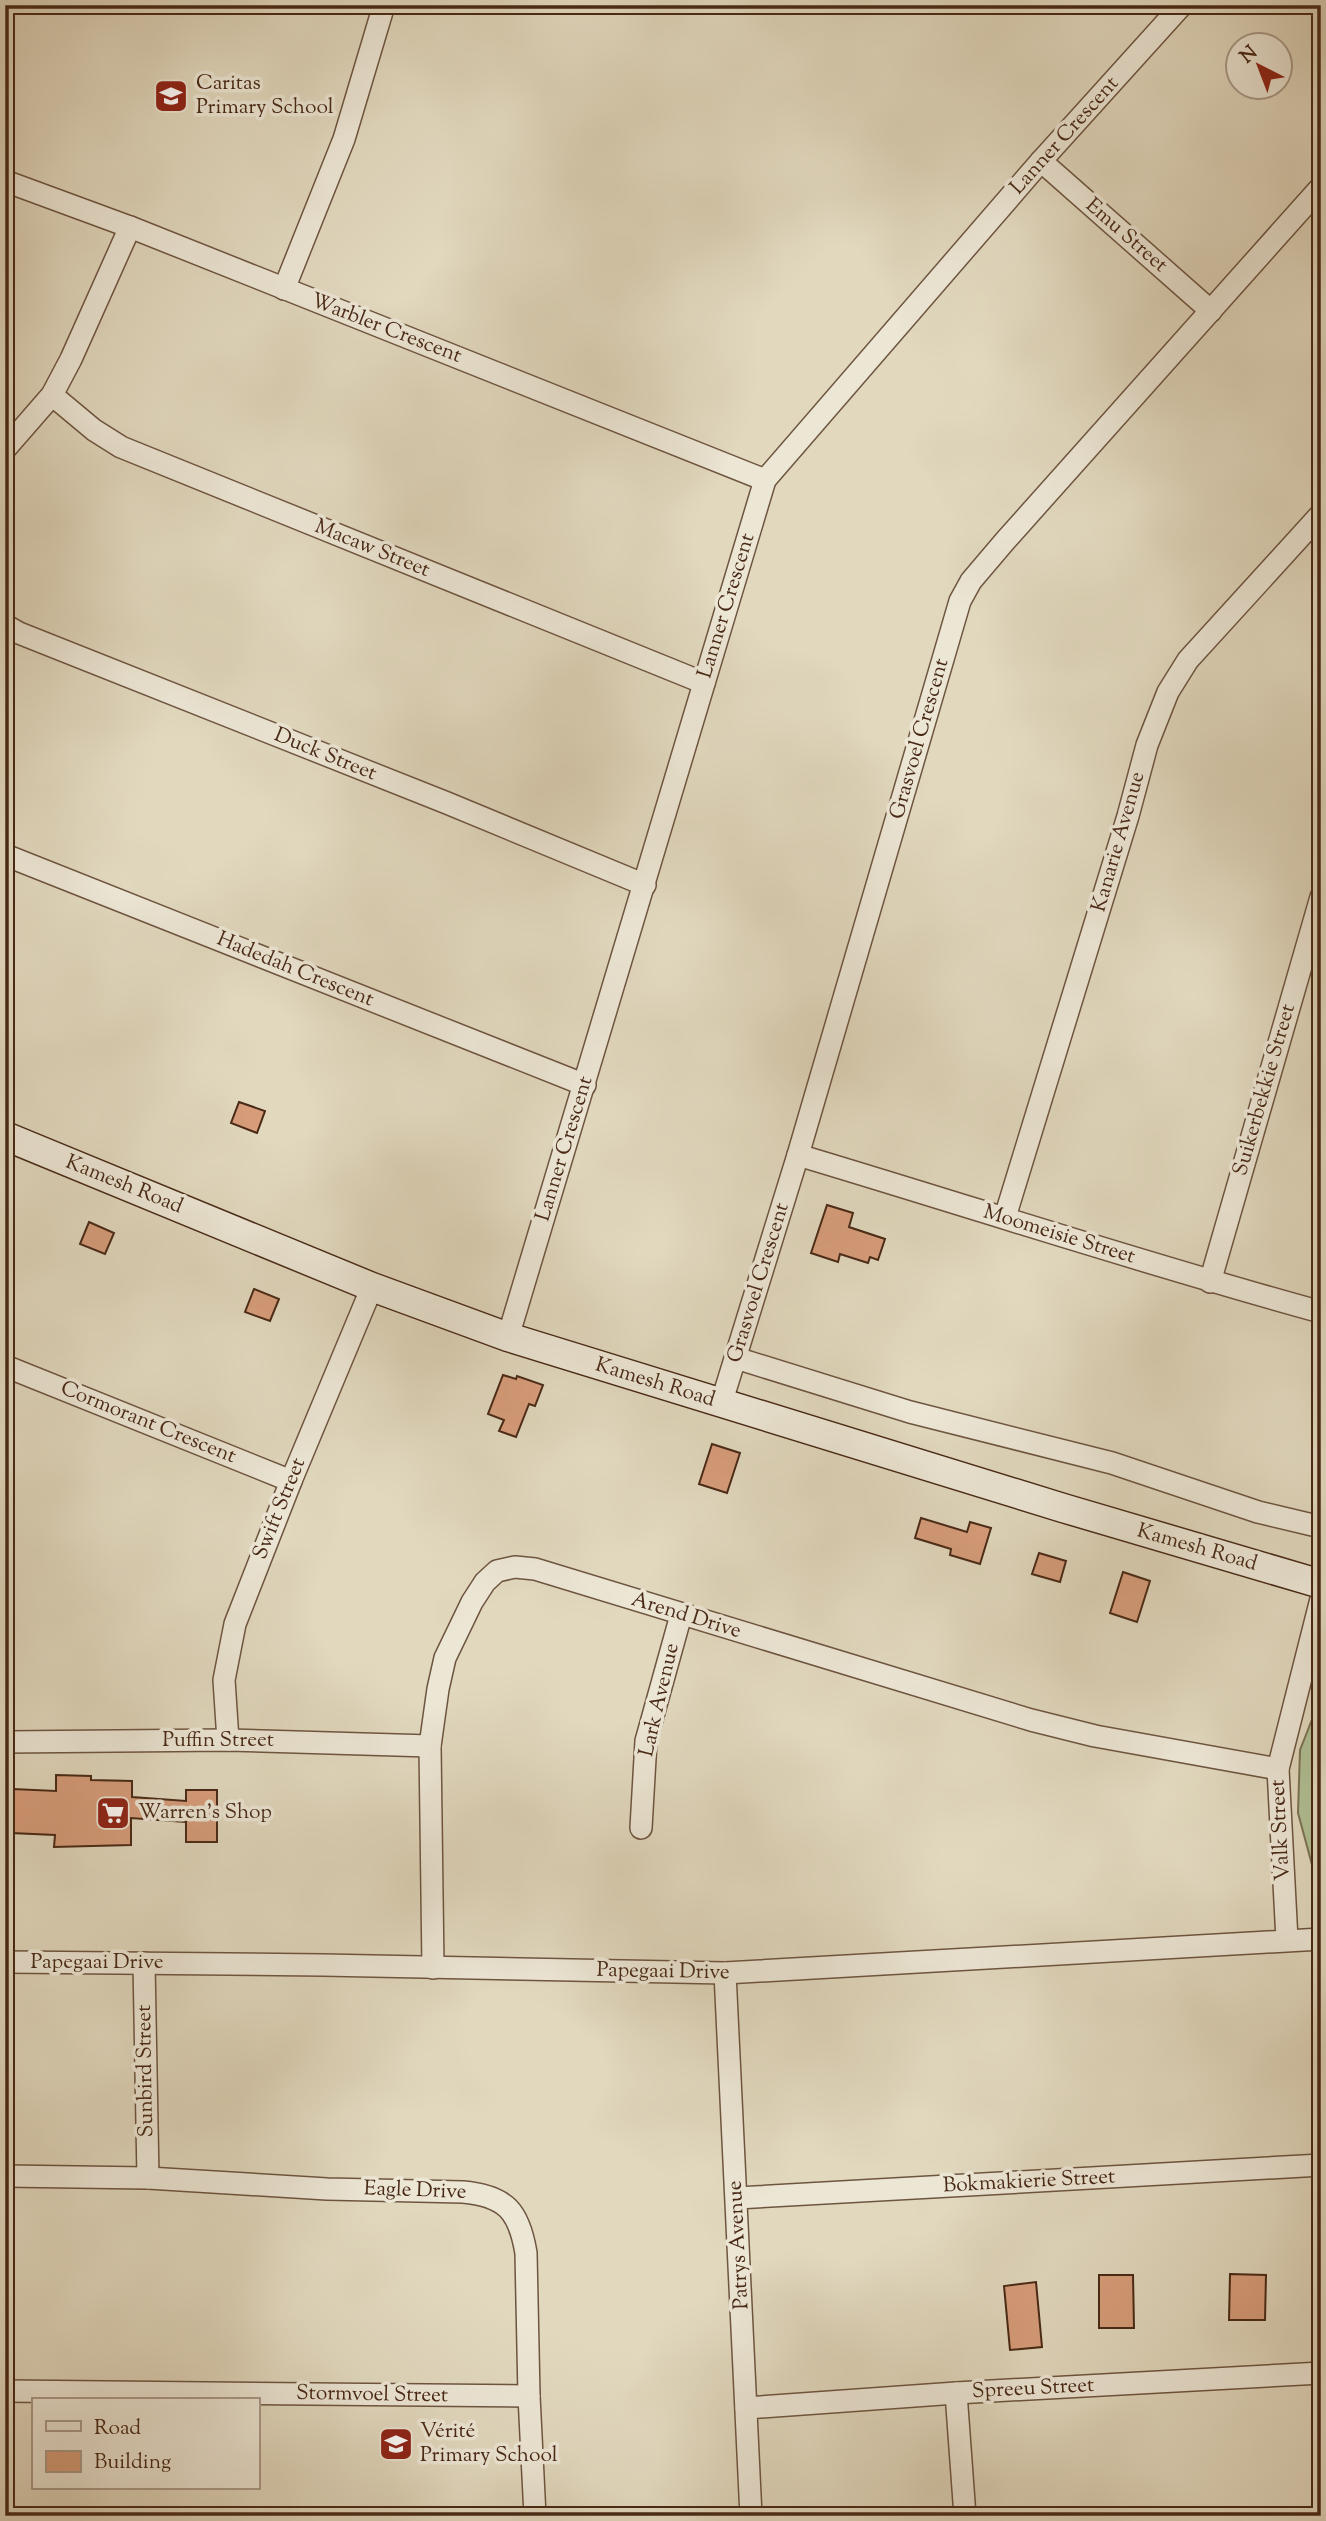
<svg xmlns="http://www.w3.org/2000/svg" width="1326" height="2521" viewBox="0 0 1326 2521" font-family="'Sorts Mill Goudy',serif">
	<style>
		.green { fill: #b0bf94; stroke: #7c7455; stroke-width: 2 }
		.building { fill: #d79d7b; stroke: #482916; stroke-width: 2 }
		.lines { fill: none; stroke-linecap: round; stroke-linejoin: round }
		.street-casing { stroke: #6e5540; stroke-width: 24 }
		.secondary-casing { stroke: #482916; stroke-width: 31 }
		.street { stroke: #ece6d5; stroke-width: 21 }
		.secondary { stroke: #ece6d5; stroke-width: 28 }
		.labels { text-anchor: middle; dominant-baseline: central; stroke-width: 7; stroke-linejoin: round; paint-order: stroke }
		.poi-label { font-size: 21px; fill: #482916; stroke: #ece6d5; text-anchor: start }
		.street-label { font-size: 21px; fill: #482916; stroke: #ece6d5 }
	</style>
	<rect width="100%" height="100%" fill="#e1d8be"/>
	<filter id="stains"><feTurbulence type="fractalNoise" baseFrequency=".00286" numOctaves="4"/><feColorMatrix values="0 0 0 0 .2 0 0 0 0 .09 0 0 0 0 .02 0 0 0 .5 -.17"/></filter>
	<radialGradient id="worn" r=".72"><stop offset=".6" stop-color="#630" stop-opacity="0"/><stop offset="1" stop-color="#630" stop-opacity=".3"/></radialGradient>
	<!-- green -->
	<polygon class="green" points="1321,1697 1321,1898 1298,1813 1300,1750"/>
	<!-- building -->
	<g class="building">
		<polygon points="239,1102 265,1111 257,1133 231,1123"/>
		<polygon points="827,1205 853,1213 849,1227 885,1239 878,1260 870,1257 868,1263 840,1254 838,1262 811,1253"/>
		<polygon points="89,1222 114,1233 105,1254 80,1244"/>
		<polygon points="254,1289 279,1299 270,1321 245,1312"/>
		<polygon points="503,1375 516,1379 517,1376 543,1385 535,1406 529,1404 516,1437 499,1431 504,1420 488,1414"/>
		<polygon points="712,1444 740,1453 727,1493 699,1484"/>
		<polygon points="921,1518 967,1532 970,1522 991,1528 980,1564 950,1555 951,1549 915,1538"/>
		<polygon points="1039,1553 1066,1561 1060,1582 1032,1574"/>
		<polygon points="1123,1572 1150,1581 1137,1622 1110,1613"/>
		<polygon points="56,1775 91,1776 91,1780 132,1781 132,1797 186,1801 186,1790 217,1790 217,1842 186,1842 186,1822 131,1818 131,1845 54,1847 55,1835 11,1833 13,1789 56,1791"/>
		<polygon points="1230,2274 1266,2275 1265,2320 1229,2320"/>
		<polygon points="1099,2275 1133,2275 1134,2328 1099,2328"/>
		<polygon points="1036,2282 1042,2347 1010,2350 1004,2286"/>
	</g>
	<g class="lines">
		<!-- street casing -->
		<g class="street-casing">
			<g id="street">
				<polyline points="1041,161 1211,311"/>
				<polyline points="5,181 130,227 765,480"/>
				<polyline points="284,289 344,139 384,5"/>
				<polyline points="52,395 94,430 121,447 704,683"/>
				<polyline points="5,449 52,395 71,359 130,227"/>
				<polyline points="5,625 19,633 447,803 645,885"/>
				<polyline points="5,855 585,1085"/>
				<path d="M798 1155C972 1207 1145 1264 1321 1312"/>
				<polyline points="1005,1217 1128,816 1147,745 1168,692 1188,660 1321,514"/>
				<polyline points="1210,1282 1321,897"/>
				<polyline points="508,1337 765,480 1041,161 1182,5"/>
				<polyline points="736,1358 910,1412 1112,1463 1258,1512 1321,1527"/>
				<polyline points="5,1366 291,1481"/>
				<polyline points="721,1404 798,1155 960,601 971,581 1005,541 1321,187"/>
				<polyline points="228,1740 224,1680 235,1624 291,1481 372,1287"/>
				<polyline points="5,1742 228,1740 430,1746"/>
				<polyline points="641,1828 646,1741 681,1615"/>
				<polyline points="1287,1940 1278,1769 1321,1599"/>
				<polyline points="5,1962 323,1965 725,1973 1321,1939"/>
				<polyline points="144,1963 148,2178"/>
				<polyline points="433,1968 430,1746 438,1689 445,1658 472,1602 485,1582 497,1571 515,1567 535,1569 1031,1720 1095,1736 1278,1769"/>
				<polyline points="725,1973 751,2516"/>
				<path d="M5 2176 148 2178 327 2189 463 2192C506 2196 519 2211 526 2253L529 2396 535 2516"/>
				<polyline points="737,2198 1321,2165"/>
				<polyline points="5,2391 529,2396"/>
				<polyline points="956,2393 965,2516"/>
				<polyline points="746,2408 956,2393 1321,2373"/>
			</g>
		</g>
		<!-- secondary casing -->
		<g class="secondary-casing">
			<polyline id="secondary" points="5,1136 372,1287 508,1337 1063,1508 1321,1584"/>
		</g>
		<!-- street -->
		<use href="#street" class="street"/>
		<!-- secondary -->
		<use href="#secondary" class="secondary"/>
	</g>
	<!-- icons -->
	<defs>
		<g id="school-square" transform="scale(1.75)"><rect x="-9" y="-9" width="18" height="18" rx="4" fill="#8f2418" stroke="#ece6d5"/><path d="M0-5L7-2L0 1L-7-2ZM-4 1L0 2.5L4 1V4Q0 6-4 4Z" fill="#fff"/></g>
		<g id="supermarket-square" transform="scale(1.75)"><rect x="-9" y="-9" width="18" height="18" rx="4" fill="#8f2418" stroke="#ece6d5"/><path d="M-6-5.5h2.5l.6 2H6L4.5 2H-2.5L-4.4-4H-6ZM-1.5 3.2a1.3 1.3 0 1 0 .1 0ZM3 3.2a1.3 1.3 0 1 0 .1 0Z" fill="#fff"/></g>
	</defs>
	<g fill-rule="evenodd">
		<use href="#school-square" x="171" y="96"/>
		<use href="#supermarket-square" x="113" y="1813"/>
		<use href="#school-square" x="396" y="2444"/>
	</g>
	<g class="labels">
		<!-- poi labels -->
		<g class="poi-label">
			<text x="196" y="84">Caritas<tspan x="196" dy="24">Primary School</tspan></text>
			<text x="138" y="1813">Warren's Shop</text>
			<text x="420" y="2432">Vérité<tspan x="420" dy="24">Primary School</tspan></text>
		</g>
		<!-- street labels -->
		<g class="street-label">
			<text transform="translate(1065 136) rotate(-48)">Lanner Crescent</text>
			<text transform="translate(1126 236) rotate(41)">Emu Street</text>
			<text transform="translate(386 329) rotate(21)">Warbler Crescent</text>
			<text transform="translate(372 549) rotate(22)">Macaw Street</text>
			<text transform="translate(727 606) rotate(-73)">Lanner Crescent</text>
			<text transform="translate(920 739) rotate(-74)">Grasvoel Crescent</text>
			<text transform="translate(325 755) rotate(22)">Duck Street</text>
			<text transform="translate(1119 842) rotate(-74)">Kanarie Avenue</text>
			<text transform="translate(295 970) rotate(22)">Hadedah Crescent</text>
			<text transform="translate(1265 1090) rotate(-74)">Suikerbekkie Street</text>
			<text transform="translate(565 1149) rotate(-73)">Lanner Crescent</text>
			<text transform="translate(124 1185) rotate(22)">Kamesh Road</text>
			<text transform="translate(1059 1235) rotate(17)">Moomeisie Street</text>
			<text transform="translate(759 1283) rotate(-73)">Grasvoel Crescent</text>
			<text transform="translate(655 1383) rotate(17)">Kamesh Road</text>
			<text transform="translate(148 1423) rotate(22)">Cormorant Crescent</text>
			<text transform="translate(280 1509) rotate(-68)">Swift Street</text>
			<text transform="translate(1197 1548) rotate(16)">Kamesh Road</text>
			<text transform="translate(686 1616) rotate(17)">Arend Drive</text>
			<text transform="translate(660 1700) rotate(-77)">Lark Avenue</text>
			<text x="218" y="1741">Puffin Street</text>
			<text transform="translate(1281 1830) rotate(-93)">Valk Street</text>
			<text x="97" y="1963">Papegaai Drive</text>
			<text transform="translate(663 1972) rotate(1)">Papegaai Drive</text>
			<text transform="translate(146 2071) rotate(-91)">Sunbird Street</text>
			<text transform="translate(1029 2182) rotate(-3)">Bokmakierie Street</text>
			<text transform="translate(415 2191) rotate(2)">Eagle Drive</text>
			<text transform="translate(739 2245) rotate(-93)">Patrys Avenue</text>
			<text transform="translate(1033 2389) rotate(-3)">Spreeu Street</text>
			<text transform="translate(372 2395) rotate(1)">Stormvoel Street</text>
		</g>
	</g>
	<!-- margin -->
	<rect width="1326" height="2521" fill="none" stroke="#e1d8be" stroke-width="28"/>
	<rect x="7" y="7" width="1312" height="2507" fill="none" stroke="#482916" stroke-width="3.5"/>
	<rect x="14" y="14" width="1298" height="2493" fill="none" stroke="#482916" stroke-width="2"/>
	<!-- legend -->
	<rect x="32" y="2398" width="228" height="91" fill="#ece6d5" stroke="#aa9a89" stroke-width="2"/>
	<rect x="46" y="2421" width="35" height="10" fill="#ece6d5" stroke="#aa9a89" stroke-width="2"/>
	<text x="94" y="2434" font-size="21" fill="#482916">Road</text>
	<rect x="46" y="2451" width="35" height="21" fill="#d79d7b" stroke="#aa9a89" stroke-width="2"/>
	<text x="94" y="2468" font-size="21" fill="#482916">Building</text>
	<!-- north arrow -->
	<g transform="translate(1259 66) rotate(318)"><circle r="33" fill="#ece6d5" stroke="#aa9a89" stroke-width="2"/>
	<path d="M0-5L12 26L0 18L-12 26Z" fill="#8f2418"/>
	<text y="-10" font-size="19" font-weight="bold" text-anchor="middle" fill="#482916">N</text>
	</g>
	<rect width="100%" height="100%" filter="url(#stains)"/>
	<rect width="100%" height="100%" fill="url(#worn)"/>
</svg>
